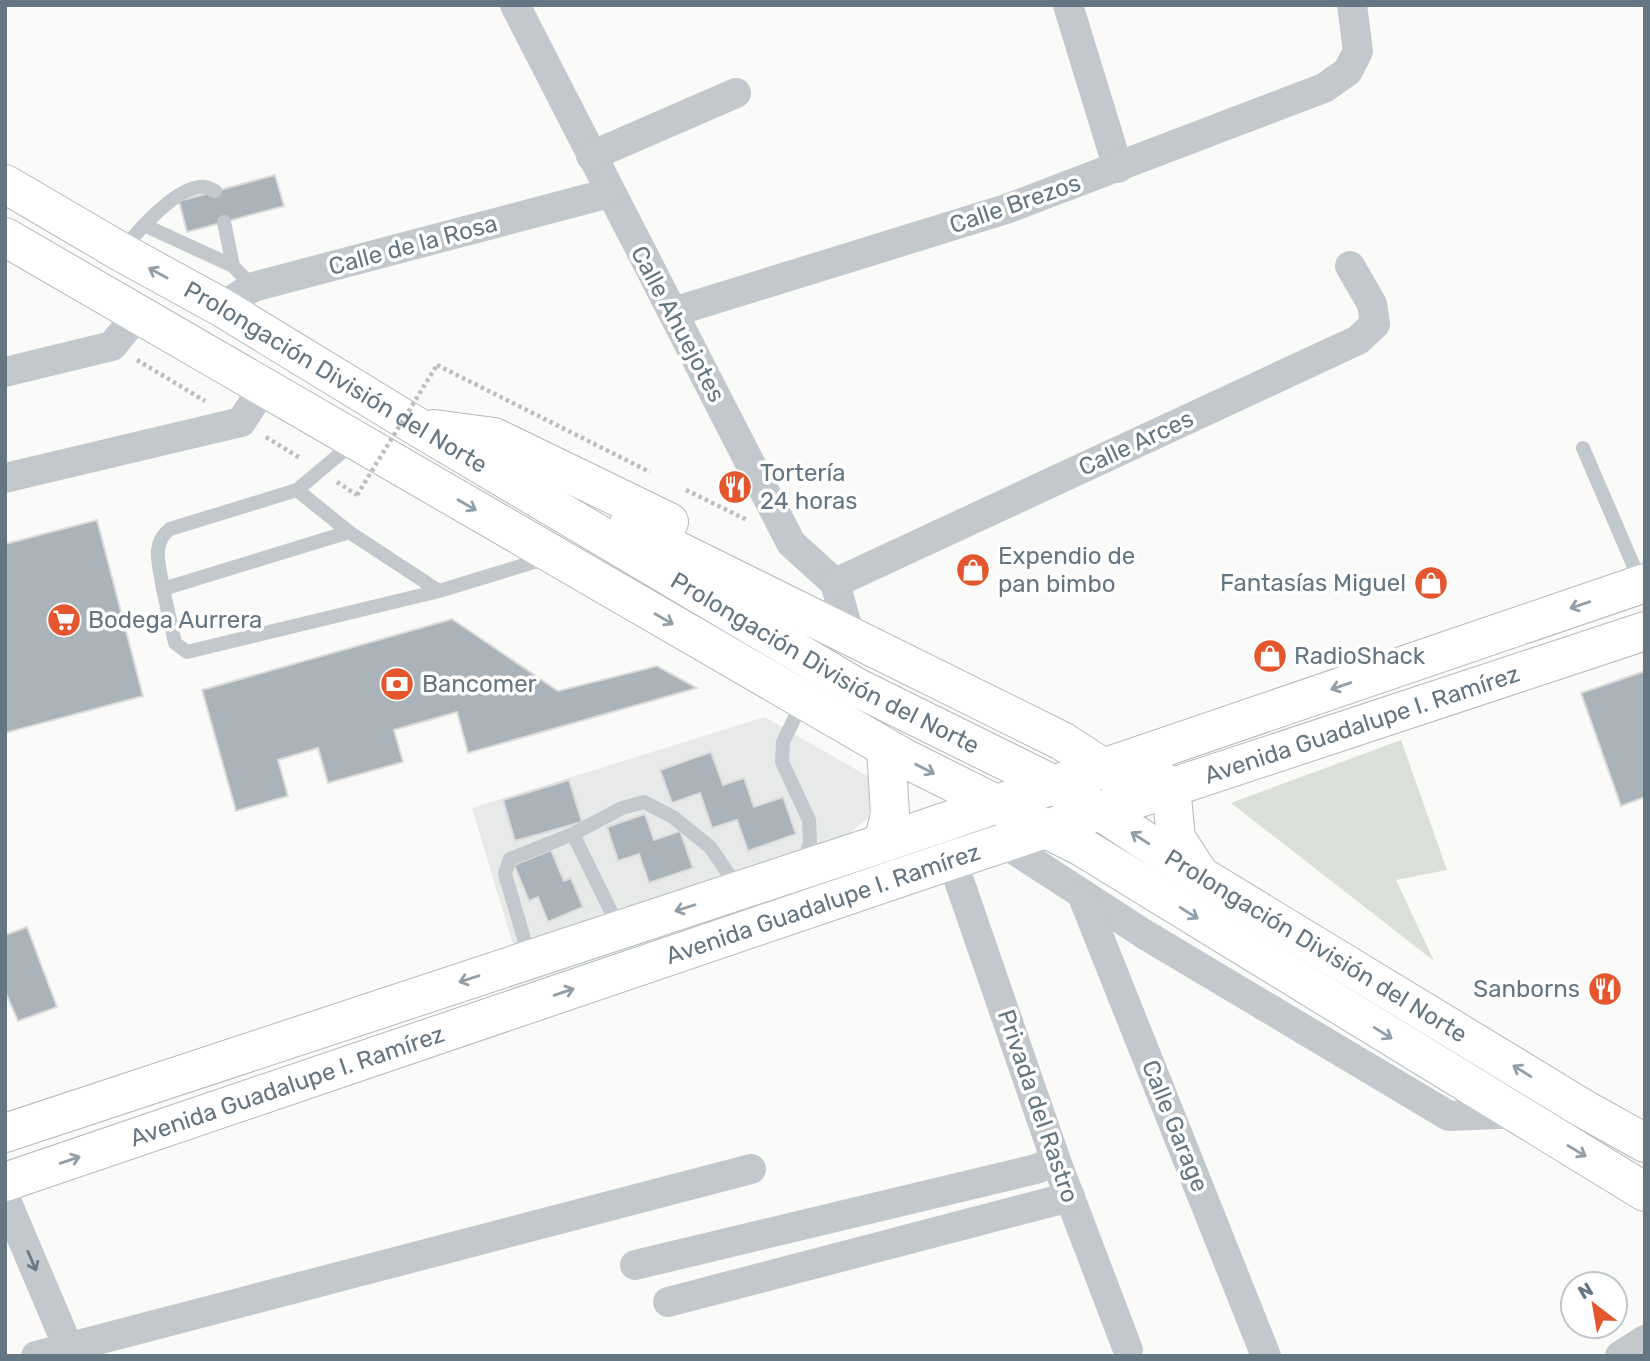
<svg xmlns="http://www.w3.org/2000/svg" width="1650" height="1361" viewBox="0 0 1650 1361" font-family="Rubik,sans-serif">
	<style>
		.built { fill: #e8e9e9 }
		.green { fill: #dadfd7 }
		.building { fill: #aab3b9; stroke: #dcdcda; stroke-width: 2 }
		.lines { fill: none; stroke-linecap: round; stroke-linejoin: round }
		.secondary-casing { stroke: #b3babf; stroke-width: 40 }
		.path { stroke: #bbbfc2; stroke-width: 4.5; stroke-dasharray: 3.5 3.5; stroke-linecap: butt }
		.service { stroke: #c3c8cc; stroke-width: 14 }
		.minor { stroke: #c3c8cc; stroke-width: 30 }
		.secondary { stroke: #fff; stroke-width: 38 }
		.path-bridge { stroke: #bbbfc2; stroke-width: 4.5; stroke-dasharray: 3.5 3.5; stroke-linecap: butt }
		.oneway { stroke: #939fa8 }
		.oneway2 { stroke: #6a7a87 }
		.labels { text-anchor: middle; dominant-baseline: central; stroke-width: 7; stroke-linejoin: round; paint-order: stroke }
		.street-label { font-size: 24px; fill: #657683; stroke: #fff }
		.poi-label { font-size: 24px; fill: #657683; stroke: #fff; text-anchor: start }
	</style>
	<rect width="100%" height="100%" fill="#fafaf8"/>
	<!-- built -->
	<polygon class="built" points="765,717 876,781 868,818 841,841 513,945 472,808"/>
	<!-- green -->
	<polygon class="green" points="1401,740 1447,870 1396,880 1434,961 1231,803"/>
	<!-- building -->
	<g class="building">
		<polygon points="275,175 284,206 187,232 179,201"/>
		<polygon points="97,520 143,696 5,733 5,544"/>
		<polygon points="452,619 558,691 657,666 697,688 468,753 457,712 394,730 403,762 328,783 318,748 278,760 288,796 236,811 202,690"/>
		<polygon points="1645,671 1645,797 1621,806 1581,693"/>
		<polygon points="711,752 723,785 744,778 754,807 783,797 796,834 748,851 737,820 712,828 700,793 672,803 660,770"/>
		<polygon points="569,780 582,822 515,841 503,800"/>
		<polygon points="645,814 654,840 680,831 693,868 649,883 639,854 618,861 607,827"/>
		<polygon points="551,850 564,881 571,878 583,907 548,922 538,897 529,901 514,865"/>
		<polygon points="27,927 57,1007 18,1021 5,991 5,935"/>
	</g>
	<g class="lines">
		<!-- secondary casing -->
		<g class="secondary-casing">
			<g id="secondary">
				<path id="s1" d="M5 184 121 252 221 307 416 426 856 687 1052 784 1100 811 1168 856 1584 1109 1645 1143"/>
				<polyline points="5,237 904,758 1082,847 1645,1192"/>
				<polyline points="434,429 494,437 669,522"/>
				<polyline points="628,526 1062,741 1116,776"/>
				<polyline points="1151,772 1171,788 1176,838 1198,872"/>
				<polyline points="883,843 890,814 886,748"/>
				<polyline points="5,1133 883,843 1645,583"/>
				<path id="s2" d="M5 1182 952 860 1645 631"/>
			</g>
		</g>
		<!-- path -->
		<g class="path">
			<polyline points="137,360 205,401"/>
			<polyline points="437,365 650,472"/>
			<polyline points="266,437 300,458"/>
			<polyline points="337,482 357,495"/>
			<polyline points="686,490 747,520"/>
		</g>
		<!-- service -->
		<g class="service">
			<polyline points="224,222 233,266 253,287"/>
			<polyline points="144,225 233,266"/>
			<path d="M122 250C138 231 178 184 205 187 208 187 212 190 215 191"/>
			<polyline points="1583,448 1641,583"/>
			<polyline points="297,490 349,532"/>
			<path d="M163 589C160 567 150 544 170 529L297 490 353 443"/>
			<polyline points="439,591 349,532 163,589 175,643 187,652 439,591 547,558"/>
			<polyline points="803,701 783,742 782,762 809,820 810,843 803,865"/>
			<polyline points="573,834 619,928"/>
			<polyline points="530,959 505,874 510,859 573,834 622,808 644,802 673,817 710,847 739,889"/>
		</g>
		<!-- minor -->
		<g class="minor">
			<polyline points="515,5 791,543 835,583 849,633"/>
			<polyline points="1068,5 1118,168"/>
			<polyline points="591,156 736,93"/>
			<polyline points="221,307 253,287 609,193"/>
			<polyline points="673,312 1006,209 1324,88 1348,71 1358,51 1352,5"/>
			<polyline points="5,372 112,346 138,314"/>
			<polyline points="5,478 241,422 264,387"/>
			<polyline points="835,583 1358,340 1375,324 1372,304 1350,266"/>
			<polyline points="945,840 1056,1161 1128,1350"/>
			<polyline points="1004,843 1144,934 1449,1116 1525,1113"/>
			<polyline points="1083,897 1266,1356"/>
			<polyline points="5,1198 72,1356"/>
			<polyline points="635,1265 1036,1169 1056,1161"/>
			<polyline points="668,1302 1070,1197"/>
			<polyline points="36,1356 751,1169"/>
			<polyline points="1620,1356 1645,1340"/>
		</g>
		<!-- secondary -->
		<use href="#secondary" class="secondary"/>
		<!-- path-bridge -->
		<polyline class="path-bridge" points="357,495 437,365"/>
	</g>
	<!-- one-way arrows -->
	<defs><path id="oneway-shaft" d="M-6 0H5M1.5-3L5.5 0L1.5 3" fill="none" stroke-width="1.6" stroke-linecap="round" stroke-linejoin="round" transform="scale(1.75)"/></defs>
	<g class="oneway">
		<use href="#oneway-shaft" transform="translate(158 273) rotate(-151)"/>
		<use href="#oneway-shaft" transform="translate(467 505) rotate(30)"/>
		<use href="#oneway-shaft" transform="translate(1580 605) rotate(161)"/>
		<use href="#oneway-shaft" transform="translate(664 619) rotate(30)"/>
		<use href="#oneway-shaft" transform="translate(1341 686) rotate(161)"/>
		<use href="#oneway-shaft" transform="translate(925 769) rotate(27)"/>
		<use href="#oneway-shaft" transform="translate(1140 838) rotate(-147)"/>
		<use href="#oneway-shaft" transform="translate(685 908) rotate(162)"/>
		<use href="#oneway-shaft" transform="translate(1189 913) rotate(32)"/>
		<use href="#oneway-shaft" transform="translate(469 979) rotate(162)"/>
		<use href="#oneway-shaft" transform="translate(564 992) rotate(-19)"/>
		<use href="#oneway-shaft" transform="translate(1383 1033) rotate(32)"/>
		<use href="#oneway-shaft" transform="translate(1522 1071) rotate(-148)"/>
		<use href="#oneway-shaft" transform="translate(1577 1151) rotate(31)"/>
		<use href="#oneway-shaft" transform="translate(70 1160) rotate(-19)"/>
	</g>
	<use class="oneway2" href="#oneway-shaft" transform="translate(32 1261) rotate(67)"/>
	<!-- icons -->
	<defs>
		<g id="restaurant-disc" transform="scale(1.75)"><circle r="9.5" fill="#e4572e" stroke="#fff"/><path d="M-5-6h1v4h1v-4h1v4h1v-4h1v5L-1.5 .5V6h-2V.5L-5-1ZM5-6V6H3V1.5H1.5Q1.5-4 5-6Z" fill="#fff"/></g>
		<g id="shop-disc" transform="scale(1.75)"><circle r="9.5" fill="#e4572e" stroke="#fff"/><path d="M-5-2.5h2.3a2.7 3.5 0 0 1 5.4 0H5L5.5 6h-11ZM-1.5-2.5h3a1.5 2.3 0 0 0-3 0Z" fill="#fff"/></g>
		<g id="supermarket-disc" transform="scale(1.75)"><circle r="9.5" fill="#e4572e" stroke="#fff"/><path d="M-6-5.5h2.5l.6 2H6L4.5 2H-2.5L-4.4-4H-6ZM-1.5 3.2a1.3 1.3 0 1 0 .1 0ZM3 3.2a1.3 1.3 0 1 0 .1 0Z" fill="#fff"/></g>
		<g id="bank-disc" transform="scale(1.75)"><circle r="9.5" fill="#e4572e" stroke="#fff"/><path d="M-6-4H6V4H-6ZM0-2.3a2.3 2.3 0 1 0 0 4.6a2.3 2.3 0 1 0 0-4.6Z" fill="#fff"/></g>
	</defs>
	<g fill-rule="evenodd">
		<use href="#restaurant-disc" x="735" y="487"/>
		<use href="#shop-disc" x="973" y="570"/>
		<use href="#shop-disc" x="1431" y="583"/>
		<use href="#supermarket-disc" x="64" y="620"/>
		<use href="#shop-disc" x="1270" y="656"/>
		<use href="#bank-disc" x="397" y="684"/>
		<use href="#restaurant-disc" x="1605" y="989"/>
	</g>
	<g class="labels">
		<!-- street labels -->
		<g class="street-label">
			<text transform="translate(1015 204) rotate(-19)">Calle Brezos</text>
			<text transform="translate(413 245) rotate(-15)">Calle de la Rosa</text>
			<text transform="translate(678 324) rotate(62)">Calle Ahuejotes</text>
			<text stroke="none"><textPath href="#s1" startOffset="383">Prolongación División del Norte</textPath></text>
			<text transform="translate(1136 443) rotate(-25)">Calle Arces</text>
			<text stroke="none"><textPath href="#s1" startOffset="950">Prolongación División del Norte</textPath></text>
			<text stroke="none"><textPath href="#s2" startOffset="1432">Avenida Guadalupe I. Ramírez</textPath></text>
			<text stroke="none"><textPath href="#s2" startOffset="864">Avenida Guadalupe I. Ramírez</textPath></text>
			<text stroke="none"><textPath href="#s1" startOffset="1517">Prolongación División del Norte</textPath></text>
			<text stroke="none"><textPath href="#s2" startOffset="298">Avenida Guadalupe I. Ramírez</textPath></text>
			<text transform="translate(1038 1106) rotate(71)">Privada del Rastro</text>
			<text transform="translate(1175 1126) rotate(68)">Calle Garage</text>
		</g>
		<!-- poi labels -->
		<g class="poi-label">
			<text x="760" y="473">Tortería<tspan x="760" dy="28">24 horas</tspan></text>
			<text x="998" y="556">Expendio de<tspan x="998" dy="28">pan bimbo</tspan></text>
			<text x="1406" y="583" text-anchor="end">Fantasías Miguel</text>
			<text x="88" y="620">Bodega Aurrera</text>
			<text x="1294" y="656">RadioShack</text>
			<text x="422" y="684">Bancomer</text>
			<text x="1580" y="989" text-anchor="end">Sanborns</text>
		</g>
	</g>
	<!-- border -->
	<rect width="1650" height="1361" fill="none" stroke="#657683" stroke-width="14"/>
	<!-- north arrow -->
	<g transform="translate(1594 1305) rotate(329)"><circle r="33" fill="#ffffff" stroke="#c1c8cd" stroke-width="2"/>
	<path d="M0-5L12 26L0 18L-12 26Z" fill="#e4572e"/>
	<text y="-10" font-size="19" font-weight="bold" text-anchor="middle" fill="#657683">N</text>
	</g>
</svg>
